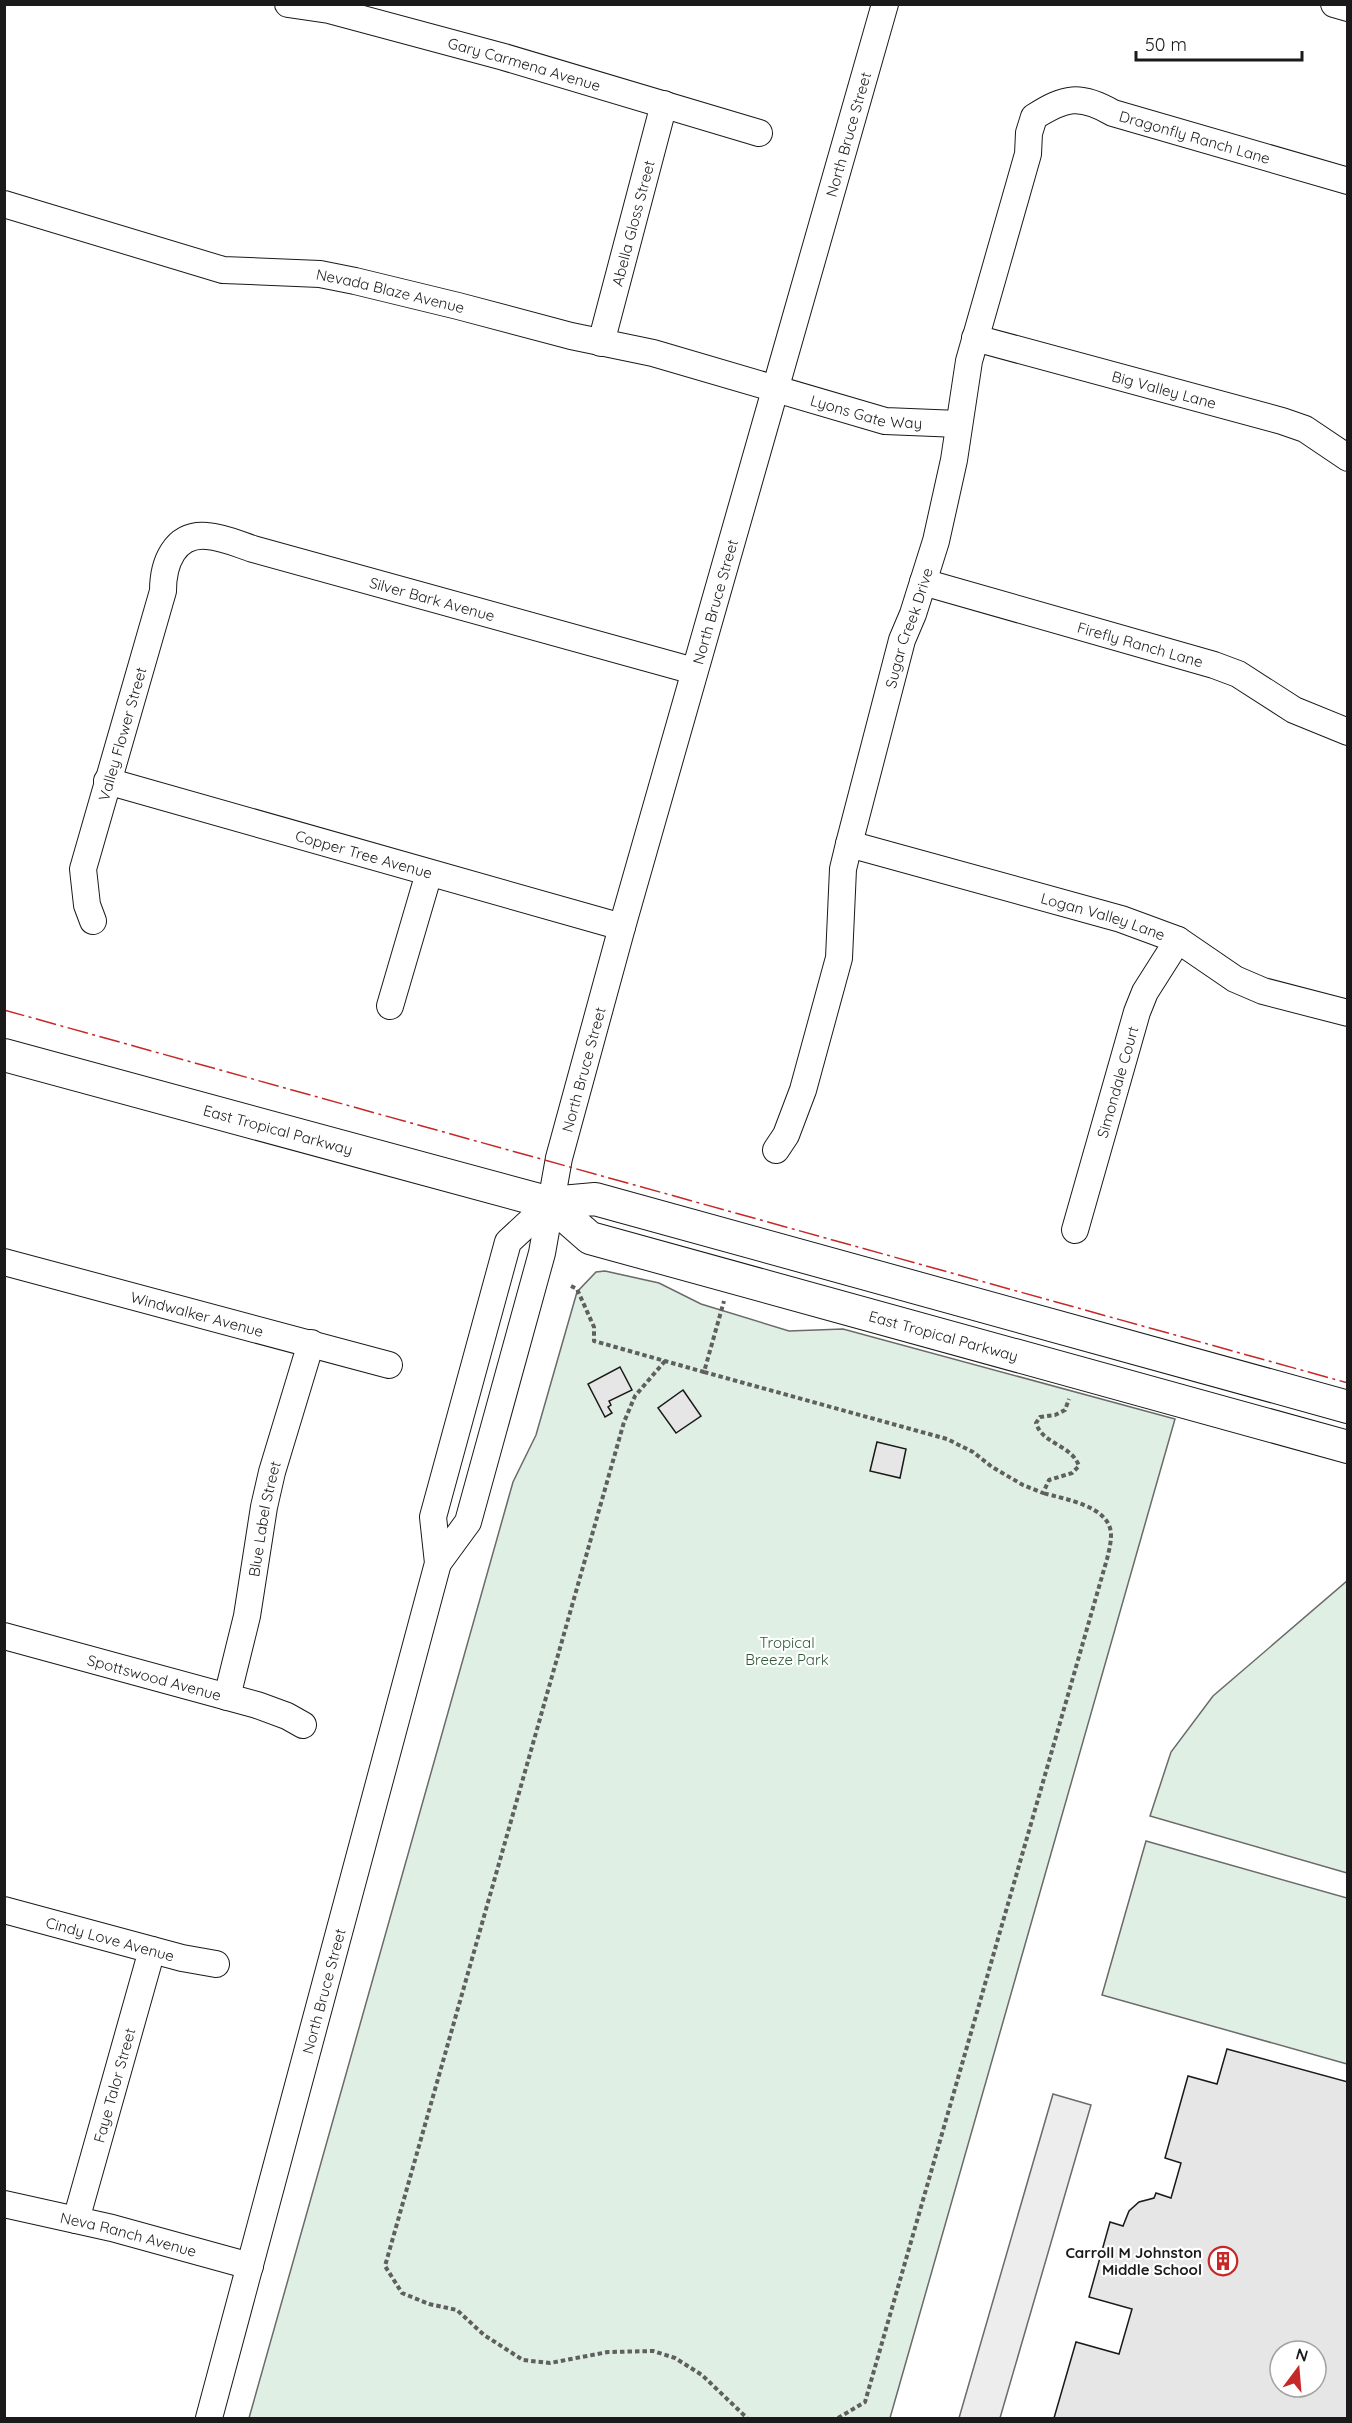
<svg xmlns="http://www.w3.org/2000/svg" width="1352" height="2423" viewBox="0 0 1352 2423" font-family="Quicksand,sans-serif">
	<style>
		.green { fill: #e0efe3; stroke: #6a6a6a; stroke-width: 1.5 }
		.parking { fill: #ededed; stroke: #6a6a6a; stroke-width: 1.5 }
		.building { fill: #e6e6e6; stroke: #1a1a1a; stroke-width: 1.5; fill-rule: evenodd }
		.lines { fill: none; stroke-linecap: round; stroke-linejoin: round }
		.minor-casing { stroke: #1a1a1a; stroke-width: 28 }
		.major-casing { stroke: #1a1a1a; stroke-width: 34 }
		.path { stroke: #5f5f5f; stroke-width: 4; stroke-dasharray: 4.5 3; stroke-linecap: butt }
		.minor { stroke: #fff; stroke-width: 26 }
		.major { stroke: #fff; stroke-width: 32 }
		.power { stroke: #c62828; stroke-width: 1.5; stroke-dasharray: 21 4.5 3 4.5; stroke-linecap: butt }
		.labels { text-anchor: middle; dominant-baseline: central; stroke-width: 4.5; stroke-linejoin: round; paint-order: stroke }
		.street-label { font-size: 15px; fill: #1a1a1a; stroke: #fff }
		.park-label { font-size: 15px; fill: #2b5a34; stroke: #fff }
		.poi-label { font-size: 15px; font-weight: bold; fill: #1a1a1a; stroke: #fff; text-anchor: end }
	</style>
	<rect width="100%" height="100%" fill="#fff"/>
	<!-- green -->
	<g class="green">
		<polygon points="605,1271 659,1283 701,1304 789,1331 843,1329 1175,1419 890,2418 249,2418 513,1482 536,1435 577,1292 596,1272"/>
		<polygon points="1347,1581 1347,1873 1150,1816 1171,1752 1213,1696"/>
		<polygon points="1146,1841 1347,1898 1347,2064 1102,1995"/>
	</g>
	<!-- parking -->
	<polygon class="parking" points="1053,2094 1091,2105 1000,2418 959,2418"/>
	<!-- building -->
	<g class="building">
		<polygon points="620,1367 632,1390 609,1401 611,1405 608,1407 612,1413 605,1417 588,1384"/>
		<polygon points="683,1390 701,1416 676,1433 658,1408"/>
		<polygon points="877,1442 906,1449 900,1478 870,1471"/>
		<path d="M1227 2049 1348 2082V2418H1054L1076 2342 1119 2354 1132 2309 1089 2297 1110 2222 1123 2226 1129 2211 1139 2202 1154 2198 1156 2193 1171 2198 1181 2163 1165 2158 1188 2076 1217 2084ZM1280 2351H1316V2387H1280Z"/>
	</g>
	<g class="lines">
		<!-- minor casing -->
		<g class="minor-casing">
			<g id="minor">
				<path id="s1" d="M288 4 329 10 504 57 759 133"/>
				<polyline points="1334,4 1348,8"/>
				<path id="s2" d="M4 204 223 270 320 274 355 281 458 306 571 336 653 353 885 421 959 424"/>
				<path id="s3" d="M975 338 1282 421 1305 429 1348 458"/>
				<path id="s4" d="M601 343 664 104"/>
				<path id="s5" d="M923 582 1214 665 1238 674 1294 710 1348 732"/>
				<path id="s6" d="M107 781 622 927"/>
				<path id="s7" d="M849 844 1121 919 1178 940 1235 979 1263 991 1348 1013"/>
				<path id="s8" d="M93 921 87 905 83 869 163 591C163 564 174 533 207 536 223 537 238 544 253 549L694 671"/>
				<polyline points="390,1006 429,873"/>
				<path id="s9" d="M776 1150 786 1135 803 1090 839 958 843 869 849 844 902 640 913 614 936 541 954 460 969 361 1028 154 1029 133 1034 117C1065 97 1080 94 1113 113L1348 181"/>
				<path id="s10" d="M1075 1230 1137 1012 1145 992 1178 940"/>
				<path id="s11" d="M4 1262 389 1365"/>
				<path id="s12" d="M438 1563 468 1522 542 1253 559 1158 622 927 885 4"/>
				<path id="s13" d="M4 1636 257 1705 287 1716 303 1725"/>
				<path id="s14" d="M227 1697 247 1616 264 1507 272 1472 311 1343"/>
				<path id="s15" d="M4 1910 182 1958 216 1964"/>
				<path id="s16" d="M4 2204 112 2228 250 2266"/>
				<path id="s17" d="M76 2220 152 1950"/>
				<path id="s18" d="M209 2418 438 1563 433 1517 508 1242 550 1203"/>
			</g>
		</g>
		<!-- major casing -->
		<g class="major-casing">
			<g id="major">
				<path id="s19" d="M4 1055 550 1203 595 1199 1348 1407"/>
				<path id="s20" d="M550 1203 590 1238 1348 1447"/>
			</g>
		</g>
		<!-- path -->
		<g class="path">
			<polyline points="571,1286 577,1289 594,1327 594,1341 704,1372 724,1301"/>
			<polyline points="665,1361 635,1396 624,1422 385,2266 402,2293 429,2304 457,2310 484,2335 523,2360 550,2363 608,2352 653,2351 675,2358 702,2375 747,2418"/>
			<path d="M704 1372 947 1439 973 1452 992 1467 1023 1485 1043 1493 1049 1480 1072 1473 1079 1466C1071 1444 1043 1445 1036 1423L1040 1417 1055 1415 1065 1410 1069 1399"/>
			<path d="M838 2418 865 2402 1107 1559C1109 1551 1111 1543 1111 1535 1111 1506 1064 1499 1043 1493"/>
		</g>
		<!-- minor -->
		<use href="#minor" class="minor"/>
		<!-- major -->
		<use href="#major" class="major"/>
		<!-- power -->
		<polyline class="power" points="4,1010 1348,1383"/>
	</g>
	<!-- icons -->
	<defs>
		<g id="building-ring" transform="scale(1.5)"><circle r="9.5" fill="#fff" stroke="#c62828" stroke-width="1.5"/><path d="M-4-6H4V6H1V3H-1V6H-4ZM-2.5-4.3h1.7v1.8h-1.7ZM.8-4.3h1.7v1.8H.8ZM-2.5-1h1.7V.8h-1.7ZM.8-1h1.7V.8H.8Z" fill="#c62828"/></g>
	</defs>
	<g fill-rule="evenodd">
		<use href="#building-ring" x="1223" y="2261"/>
	</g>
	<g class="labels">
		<!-- street labels -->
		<g class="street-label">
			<text stroke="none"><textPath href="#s1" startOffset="244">Gary Carmena Avenue</textPath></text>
			<text stroke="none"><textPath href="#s12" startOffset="1490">North Bruce Street</textPath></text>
			<text stroke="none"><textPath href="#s9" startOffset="1240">Dragonfly Ranch Lane</textPath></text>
			<text stroke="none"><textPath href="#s4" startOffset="124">Abella Gloss Street</textPath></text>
			<text stroke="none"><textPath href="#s2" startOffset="398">Nevada Blaze Avenue</textPath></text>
			<text stroke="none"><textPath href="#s3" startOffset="196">Big Valley Lane</textPath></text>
			<text stroke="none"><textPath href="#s2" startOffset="890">Lyons Gate Way</textPath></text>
			<text stroke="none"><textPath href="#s8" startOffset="657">Silver Bark Avenue</textPath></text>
			<text stroke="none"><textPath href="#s12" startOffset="1004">North Bruce Street</textPath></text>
			<text stroke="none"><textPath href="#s9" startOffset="542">Sugar Creek Drive</textPath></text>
			<text stroke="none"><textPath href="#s5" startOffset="226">Firefly Ranch Lane</textPath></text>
			<text stroke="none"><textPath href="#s8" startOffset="194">Valley Flower Street</textPath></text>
			<text stroke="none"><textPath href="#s6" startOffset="267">Copper Tree Avenue</textPath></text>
			<text stroke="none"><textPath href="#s7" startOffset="264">Logan Valley Lane</textPath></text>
			<text stroke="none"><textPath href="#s12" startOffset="518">North Bruce Street</textPath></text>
			<text stroke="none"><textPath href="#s10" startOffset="154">Simondale Court</textPath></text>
			<text stroke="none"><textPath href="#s19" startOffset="284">East Tropical Parkway</textPath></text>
			<text stroke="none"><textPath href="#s11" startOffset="200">Windwalker Avenue</textPath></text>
			<text stroke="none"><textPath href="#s20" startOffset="420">East Tropical Parkway</textPath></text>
			<text stroke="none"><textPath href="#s14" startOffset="182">Blue Label Street</textPath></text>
			<text stroke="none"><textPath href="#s13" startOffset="156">Spottswood Avenue</textPath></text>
			<text stroke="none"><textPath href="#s15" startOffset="110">Cindy Love Avenue</textPath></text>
			<text stroke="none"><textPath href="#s18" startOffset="442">North Bruce Street</textPath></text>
			<text stroke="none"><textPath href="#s17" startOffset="140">Faye Talor Street</textPath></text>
			<text stroke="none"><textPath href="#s16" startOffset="128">Neva Ranch Avenue</textPath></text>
		</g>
		<!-- park labels -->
		<g class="park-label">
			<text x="787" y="1642">Tropical<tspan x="787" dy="17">Breeze Park</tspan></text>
		</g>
		<!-- poi labels -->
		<g class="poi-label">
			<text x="1202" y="2252">Carroll M Johnston<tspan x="1202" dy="17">Middle School</tspan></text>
		</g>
	</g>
	<!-- border -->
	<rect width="1352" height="2423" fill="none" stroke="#1a1a1a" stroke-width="12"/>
	<!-- north arrow -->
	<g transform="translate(1298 2369) rotate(16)"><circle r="28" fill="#ffffff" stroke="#a3a3a3" stroke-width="1.5"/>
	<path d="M0-4.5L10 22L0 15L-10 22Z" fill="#c62828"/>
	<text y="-9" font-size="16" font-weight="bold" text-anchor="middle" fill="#1a1a1a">N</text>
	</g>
	<!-- scale -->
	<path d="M1136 51v9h166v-9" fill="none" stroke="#1a1a1a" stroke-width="3"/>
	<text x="1145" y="51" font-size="18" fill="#1a1a1a" stroke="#ffffff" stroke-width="4.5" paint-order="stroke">50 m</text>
</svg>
